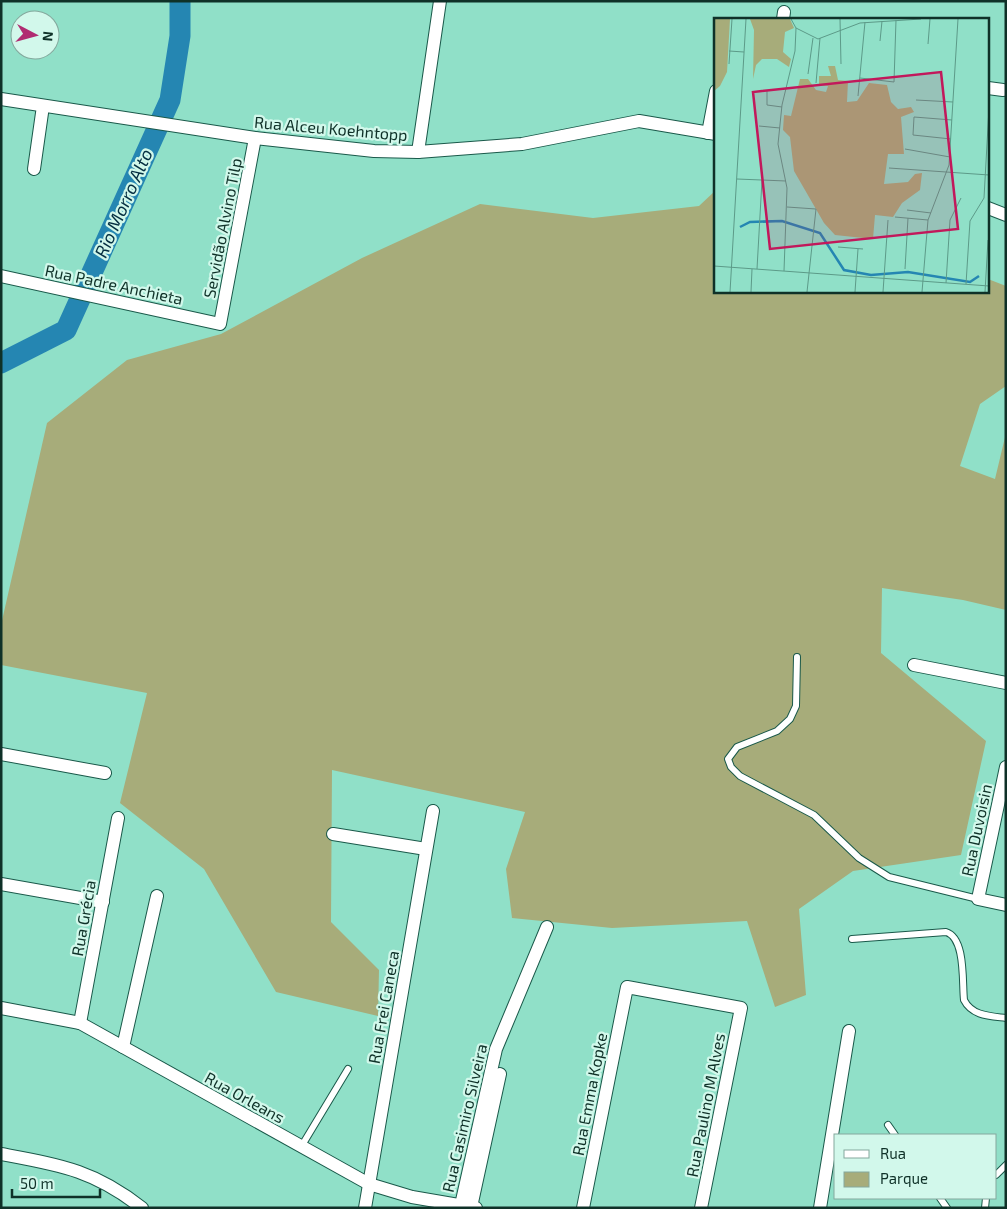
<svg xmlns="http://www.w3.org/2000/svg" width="1007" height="1209" viewBox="0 0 1007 1209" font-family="'Exo 2',sans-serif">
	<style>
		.green { fill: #a7ac7a }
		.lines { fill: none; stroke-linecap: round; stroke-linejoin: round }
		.river { stroke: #2586b2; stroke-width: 21 }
		.lane-casing { stroke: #1a594a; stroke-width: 8 }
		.street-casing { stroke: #1a594a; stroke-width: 14 }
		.lane { stroke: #fff; stroke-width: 6 }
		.street { stroke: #fff; stroke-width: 12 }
		.labels { text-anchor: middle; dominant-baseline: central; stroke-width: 4.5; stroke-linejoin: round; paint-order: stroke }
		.street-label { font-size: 16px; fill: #0f3128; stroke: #d2f8eb }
		.water-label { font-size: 18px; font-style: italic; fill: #052f42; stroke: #d2f8eb }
		.inset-river { fill: none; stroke: #2586b2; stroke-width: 2.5 }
		.inset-road { fill: none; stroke: #5c9a88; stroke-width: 1 }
		.view { fill: #c2185b; fill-opacity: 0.15; stroke: #c2185b; stroke-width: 2.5 }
		.inset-edge { fill: none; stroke: #0f3128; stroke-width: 2.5 }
	</style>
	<rect width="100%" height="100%" fill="#90e0c8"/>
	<!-- green -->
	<polygon class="green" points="716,190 716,291 988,291 988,279 1006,286 1006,386 980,404 960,466 995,479 1006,433 1006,610 963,600 882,588 881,653 986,741 961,855 853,871 799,909 806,995 775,1007 747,921 612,928 512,918 506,869 525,812 332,770 331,922 379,970 378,1016 276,992 204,869 120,803 147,693 1,665 1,625 47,423 127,360 221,334 362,258 480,204 593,218 699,206"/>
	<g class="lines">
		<!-- river -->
		<polyline class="river" points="1,363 66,330 170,100 180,36 180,1"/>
		<!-- lane casing -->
		<g class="lane-casing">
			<g id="lane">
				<polyline points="797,657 796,706 790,719 777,731 737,747 728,759 731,767 740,776 814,815 859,858 889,877 978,899"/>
				<path d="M852 939 946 932C966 938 962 983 964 1000 972 1016 990 1016 1006 1018"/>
				<polyline points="888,1125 895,1135"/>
				<polyline points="301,1147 348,1069"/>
				<polyline points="996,1175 1006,1165"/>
				<polyline points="940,1198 947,1208"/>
				<polyline points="985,1208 986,1198"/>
			</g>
		</g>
		<!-- street casing -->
		<g class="street-casing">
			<g id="street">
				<polyline points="783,19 784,12"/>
				<polyline points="988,88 1003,90"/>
				<polyline points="1,99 255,138 374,151 418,152 522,144 639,121 716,134"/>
				<polyline points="708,133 716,91"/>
				<polyline points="418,152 440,1"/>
				<polyline points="34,169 43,106"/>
				<polyline points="988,208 1006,215"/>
				<polyline points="1,276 220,324 255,138"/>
				<polyline points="914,665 1006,683"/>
				<polyline points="1,754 105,773"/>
				<polyline points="1006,767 978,899 1006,905"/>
				<polyline points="333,834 426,849"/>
				<polyline points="1,884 103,902"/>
				<polyline points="1,1008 80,1023 369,1184 412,1197 476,1208"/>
				<polyline points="80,1023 118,818"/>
				<polyline points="123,1047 157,896"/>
				<path d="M1 1154C60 1165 94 1170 142 1208"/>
				<polyline points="461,1205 496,1049 547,927"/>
				<polyline points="471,1207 500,1074"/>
				<polyline points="365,1208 433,811"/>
				<polyline points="583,1208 627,987 741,1008 701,1208"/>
				<polyline points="820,1208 849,1031"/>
			</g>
		</g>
		<!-- lane -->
		<use href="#lane" class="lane"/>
		<!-- street -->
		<use href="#street" class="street"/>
	</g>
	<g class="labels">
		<!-- street labels -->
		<g class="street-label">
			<text transform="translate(331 128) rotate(5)">Rua Alceu Koehntopp</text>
			<text transform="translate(222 228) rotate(-79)">Servidão Alvino Tilp</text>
			<text transform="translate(114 284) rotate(12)">Rua Padre Anchieta</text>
			<text transform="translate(976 830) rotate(-78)">Rua Duvoisin</text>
			<text transform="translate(83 918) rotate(-80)">Rua Grécia</text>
			<text transform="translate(383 1007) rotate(-80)">Rua Frei Caneca</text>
			<text transform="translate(589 1094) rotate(-79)">Rua Emma Kopke</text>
			<text transform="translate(245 1097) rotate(29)">Rua Orleans</text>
			<text transform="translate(705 1105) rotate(-79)">Rua Paulino M Alves</text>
			<text transform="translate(464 1118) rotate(-77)">Rua Casimiro Silveira</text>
		</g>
		<!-- water labels -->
		<g class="water-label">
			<text transform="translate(123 203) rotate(-66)">Rio Morro Alto</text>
		</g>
	</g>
	<!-- overview -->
	<g transform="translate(714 18)">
		<rect width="275" height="275" fill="#90e0c8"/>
		<path d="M0 1H16L13 54 6 68 0 73ZM36 1H76L80 10 71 14 69 34 77 41 75 49 63 41H48L42 47 39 61 40 12ZM114 48H121L124 62 134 63 133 84 143 83 155 65 173 67 177 84 184 91 197 89 200 94 187 99 190 136H174L170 166 194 164 201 156 208 155 206 172 188 185 179 199 161 197 159 221 121 217 110 205 80 153 76 119 69 112 70 97 77 98 86 61H94L102 72 112 74 114 68 105 67V58H117Z" fill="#a7ac7a"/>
		<path class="inset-river" d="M26 209 36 204 68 203 106 215 130 252 157 257 194 254 256 264 265 258"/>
		<path class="inset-road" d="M77 1 82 10 104 21 146 5 207 1M126 1 127 46M166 23 168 3M214 26 216 1M15 33 30 34M15 46 18 1M94 56 99 20M146 60 180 64 182 2M102 65 106 20M53 73V87L68 89M144 78 151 4M202 82 239 84M45 108 66 110M237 121 199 117 200 99 238 102M191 131 236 139M175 150 275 157M23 161 72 163M73 189 102 191 93 274M193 192 217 195M181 199 214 202M124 229 149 231M0 248 275 268M43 251 48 162M191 251 194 200M70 253 73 170 64 126 68 87 81 33 82 10M232 265 236 202 247 180M252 266 256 203 270 180 275 90M16 274 32 1M37 274 38 251M141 274 144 231M169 274 174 202M208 274 214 202 235 147 244 1M271 274 274 222"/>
		<path class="view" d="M227 54 244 211 56 231 39 74Z"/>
		<rect width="275" height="275" class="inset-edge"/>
	</g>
	<!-- border -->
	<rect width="1007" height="1209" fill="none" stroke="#0f3128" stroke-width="5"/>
	<!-- legend -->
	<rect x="834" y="1134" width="162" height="65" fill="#d2f8eb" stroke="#84a89d"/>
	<rect x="844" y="1150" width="25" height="8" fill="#ffffff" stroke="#84a89d"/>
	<text x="880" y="1159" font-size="15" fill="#0f3128">Rua</text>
	<rect x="844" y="1172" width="25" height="15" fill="#a7ac7a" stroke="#84a89d"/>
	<text x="880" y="1184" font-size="15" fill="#0f3128">Parque</text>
	<!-- north arrow -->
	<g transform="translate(35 35) rotate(96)"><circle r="24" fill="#d2f8eb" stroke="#84a89d"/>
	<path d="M0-4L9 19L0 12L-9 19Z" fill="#b02c72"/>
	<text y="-8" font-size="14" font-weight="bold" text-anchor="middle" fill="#0f3128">N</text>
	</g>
	<!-- scale -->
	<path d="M12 1189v8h88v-8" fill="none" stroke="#0f3128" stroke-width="2.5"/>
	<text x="20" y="1189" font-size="15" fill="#0f3128" stroke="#d2f8eb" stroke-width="4" paint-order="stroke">50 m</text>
</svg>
